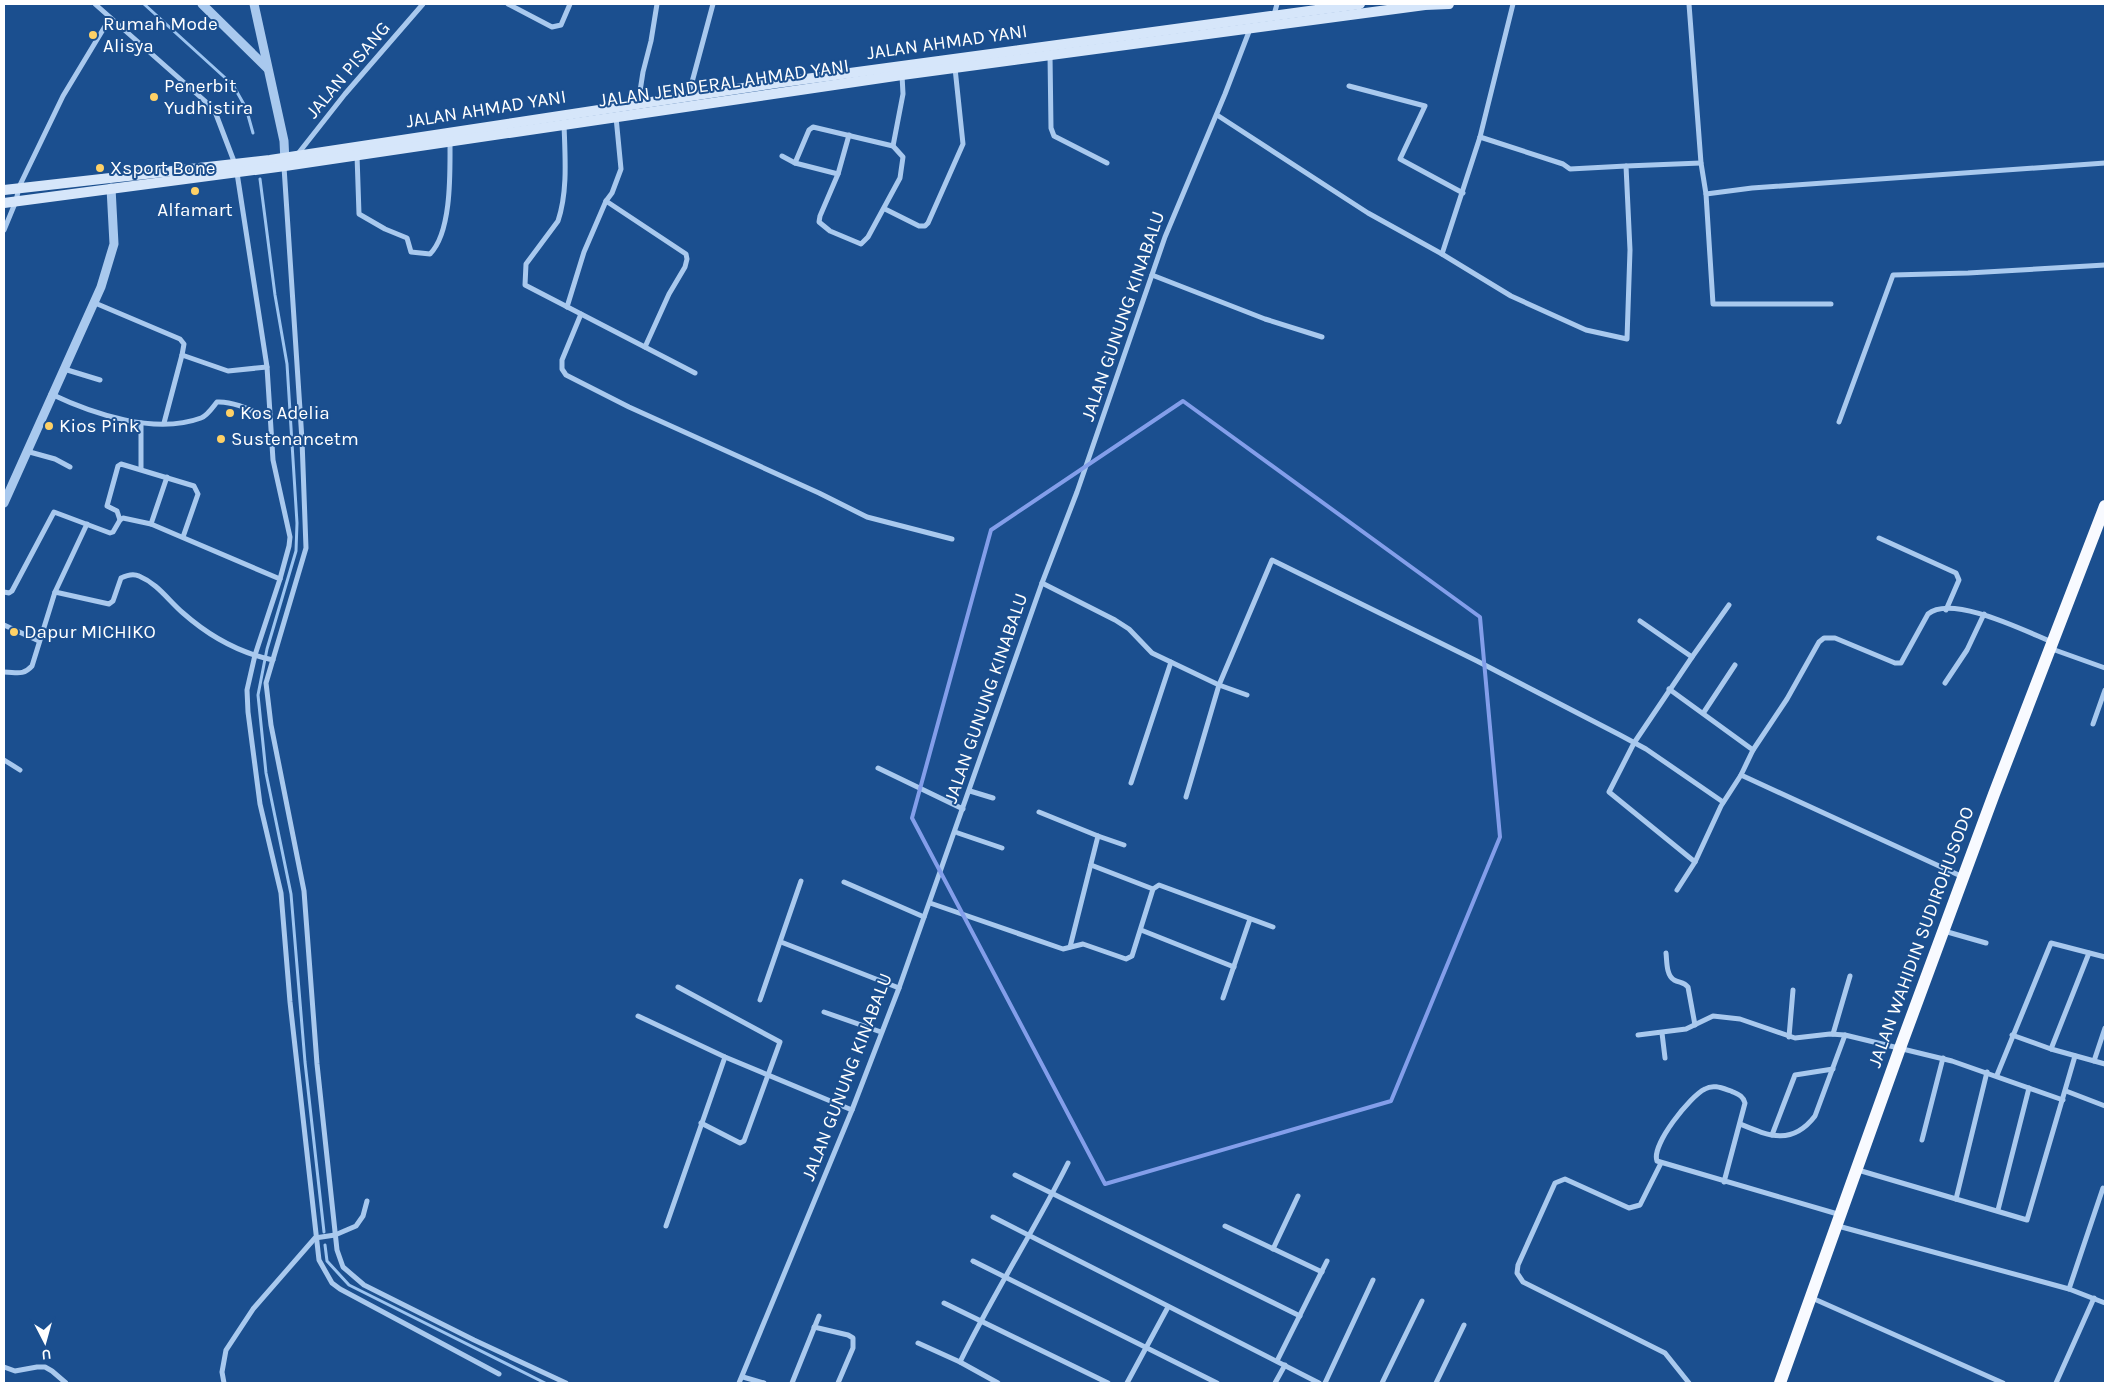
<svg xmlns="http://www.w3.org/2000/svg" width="2109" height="1387" viewBox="0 0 2109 1387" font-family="Karla,sans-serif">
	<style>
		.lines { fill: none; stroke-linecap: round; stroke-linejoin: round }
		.stream { stroke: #9cc4f0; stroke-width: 3 }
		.minor { stroke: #a9c9ee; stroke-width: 5 }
		.tertiary { stroke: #a9c9ee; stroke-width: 9 }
		.secondary { stroke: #d6e6fa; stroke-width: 10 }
		.trunk { stroke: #f8faff; stroke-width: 12 }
		.marked { fill: none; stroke: #839eea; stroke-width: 4; stroke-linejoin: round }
		.poi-dot { fill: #ffd166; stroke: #1b4f8f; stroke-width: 2 }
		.labels { text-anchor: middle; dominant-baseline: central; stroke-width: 4; stroke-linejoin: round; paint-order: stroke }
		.poi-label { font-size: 19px; fill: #fff; stroke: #1b4f8f; text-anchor: start }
		.street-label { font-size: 19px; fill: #fff; stroke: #1b4f8f }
	</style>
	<rect width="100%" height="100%" fill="#1b4f8f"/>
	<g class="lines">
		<!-- stream -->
		<g class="stream">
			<polyline points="144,4 233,85 246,108 253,133"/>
			<polyline points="260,179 275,295 287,364 297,523 296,551 267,649 258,695 266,773 291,894 305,1062 324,1232"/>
			<polyline points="325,1245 327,1261 349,1285 545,1383"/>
		</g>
		<!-- minor -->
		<g class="minor">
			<polyline points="95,4 214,109 235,164"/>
			<polyline points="508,4 552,27 561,25 570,4"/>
			<polyline points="1689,4 1701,163 1706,194 1752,188 2105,163"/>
			<polyline points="1274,15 1277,4"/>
			<polyline points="1050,55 1051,128 1054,136 1107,163"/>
			<polyline points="1349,86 1425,106 1400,159 1463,193"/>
			<polyline points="688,97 713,4"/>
			<polyline points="638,104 643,72 651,41 657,4"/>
			<polyline points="1217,115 1368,213 1442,254 1511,296 1586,330 1627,339 1630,250 1626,166 1701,163"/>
			<path d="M564 124C565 156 568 191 558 221L526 264 525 285 695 373"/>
			<polyline points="849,135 838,174 820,216 819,222 830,231 861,244 868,237 900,178 903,157 893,146 903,94 902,75"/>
			<polyline points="1480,137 1563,164 1570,169 1626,166"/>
			<polyline points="297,155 345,94 423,4"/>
			<path d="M357 155 359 214 385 229 407 238 411 252 430 254C452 232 450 171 450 142"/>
			<polyline points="782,156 795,163 838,174"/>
			<polyline points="795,163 809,130 813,127 893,146"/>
			<polyline points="284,167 302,440 306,548 266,683 271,725 304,891 317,1064 337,1250 343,1267 364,1285 474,1340 566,1383"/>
			<polyline points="237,173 267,367 273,460 290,537 289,546 280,579 255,655 247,690 248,712 260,804 281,893 290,1002 319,1260 332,1283 340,1289 499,1374"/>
			<polyline points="1706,194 1713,304 1831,304"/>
			<polyline points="606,201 686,254 687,259 685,267 669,294 645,347"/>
			<polyline points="885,209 919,226 925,226 928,223 963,144 955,68"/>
			<polyline points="4,230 16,201 19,187 63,96 110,18"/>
			<polyline points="1442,254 1480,137 1513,4"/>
			<polyline points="1152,275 1265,319 1322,337"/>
			<polyline points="95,303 180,339 184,344 182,355 228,371 267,367"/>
			<polyline points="567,307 584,252 606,201 612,193 621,169 616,117"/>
			<polyline points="581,314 562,360 562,369 566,375 629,407 819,493 867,517 952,539"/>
			<polyline points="64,369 100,380"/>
			<path d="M51 394C93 414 155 435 201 418 207 416 213 407 217 402 235 401 254 412 270 419"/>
			<polyline points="1839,422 1893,275 1968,273 2105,265"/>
			<polyline points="141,423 141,469"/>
			<polyline points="164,423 182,355"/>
			<polyline points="26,451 55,459 70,467"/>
			<polyline points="120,520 117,511 107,506 118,466 121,464 194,486 198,494 183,537"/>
			<polyline points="151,524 280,579"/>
			<polyline points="1879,538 1956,573 1959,580 1946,610"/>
			<polyline points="1042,583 1115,620 1129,629 1152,653 1219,685 1247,695"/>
			<polyline points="4,592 9,593 12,591 54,512 110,533 113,532 120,520 123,518 151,524 167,477"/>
			<polyline points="55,592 87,524"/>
			<polyline points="1729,605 1692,657 1634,743 1609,792 1695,862 1721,806 1741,775"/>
			<polyline points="1640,621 1692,657"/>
			<polyline points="4,625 39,641"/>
			<polyline points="2052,649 2105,668"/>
			<path d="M4 672C16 672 23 676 32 666L55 592 109 604 113 601 121 578C127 575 133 573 139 576 158 584 168 600 183 613 209 636 240 653 273 660"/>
			<polyline points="1945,683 1967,650 1984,614"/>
			<polyline points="1669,689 1753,750 1741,775 1963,877"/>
			<polyline points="1704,712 1735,665"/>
			<polyline points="2093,724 2105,690"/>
			<path d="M1753 750 1787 699 1819 642 1824 638H1835L1895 663H1901L1928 614C1952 594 2027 632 2052 642"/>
			<polyline points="4,760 20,770"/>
			<polyline points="878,768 963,809"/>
			<polyline points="1131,783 1171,662"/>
			<polyline points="970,791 993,798"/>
			<polyline points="1186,797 1219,685 1272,560 1477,661 1620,735 1646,749 1723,802"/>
			<polyline points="1039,812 1098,836"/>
			<polyline points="955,832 1002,848"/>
			<polyline points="1091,865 1153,889"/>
			<polyline points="844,882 924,917"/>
			<polyline points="1677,890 1695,862"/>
			<polyline points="930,903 1063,949 1083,944 1126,959 1132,956 1153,889 1159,885 1273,927"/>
			<polyline points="1141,930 1234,967"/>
			<polyline points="1944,931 1986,943"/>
			<polyline points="781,942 899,988"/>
			<polyline points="1070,947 1098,836 1124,845"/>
			<path d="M1666 953C1667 961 1666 975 1674 980 1680 983 1684 982 1688 987L1695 1025"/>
			<polyline points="678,987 780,1042 744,1141 740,1143 701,1123"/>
			<polyline points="1223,998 1250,919"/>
			<polyline points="760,1000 801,881"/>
			<polyline points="824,1012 881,1032"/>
			<polyline points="638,1016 725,1057 852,1110"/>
			<polyline points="1662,1033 1665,1058"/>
			<polyline points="1833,1034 1850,976"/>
			<polyline points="1638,1035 1686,1029 1713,1016 1740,1019 1795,1038 1830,1034 1845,1035"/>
			<polyline points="2012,1035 2051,1049 2105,1064"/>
			<polyline points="1789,1037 1793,990"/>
			<polyline points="2051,1049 2089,953"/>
			<polyline points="2094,1061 2105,1028"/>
			<polyline points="1997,1075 2051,943 2105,957"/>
			<polyline points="2066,1091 2105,1106"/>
			<path d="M1740 1124C1769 1136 1792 1146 1815 1116L1845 1035 1952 1061 2063 1100"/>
			<polyline points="1772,1135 1795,1075 1833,1069"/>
			<polyline points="1922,1140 1943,1058"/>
			<polyline points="1661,1163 1640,1205 1629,1208 1565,1179 1555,1183 1518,1265 1517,1273 1523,1282 1665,1353 1689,1383"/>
			<polyline points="1858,1170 2027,1220 2075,1056"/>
			<polyline points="1015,1175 1300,1316"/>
			<path d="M1724 1182 1745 1103C1743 1095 1737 1094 1731 1091 1722 1088 1713 1084 1705 1089 1690 1096 1651 1145 1657 1161L1841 1215"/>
			<polyline points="1956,1199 1987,1072"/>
			<polyline points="1998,1210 2029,1088"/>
			<polyline points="993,1217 1319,1383"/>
			<polyline points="666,1226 725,1057"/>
			<polyline points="1225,1226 1322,1272"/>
			<polyline points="1838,1226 2069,1289 2105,1303"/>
			<polyline points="1273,1249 1298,1196"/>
			<polyline points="973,1261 1217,1383"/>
			<polyline points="2069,1289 2103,1188"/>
			<polyline points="1812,1298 2003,1383"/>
			<polyline points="944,1303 1108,1383"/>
			<polyline points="814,1327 848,1335 853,1338 853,1348 838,1383"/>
			<polyline points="918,1343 960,1362"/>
			<polyline points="1277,1361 1327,1261"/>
			<polyline points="4,1367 15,1371 37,1367 45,1367 52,1371 66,1383"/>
			<polyline points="743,1377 764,1383"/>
			<polyline points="224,1383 222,1372 226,1350 253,1309 315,1238 335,1235 356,1226 363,1216 367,1201"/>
			<polyline points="739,1383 852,1110 899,988 1042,583 1077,492 1165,237 1225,94 1250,29"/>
			<polyline points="792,1383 819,1316"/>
			<path d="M998 1383 960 1362C993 1294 1034 1231 1068 1163"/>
			<polyline points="1127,1383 1168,1307"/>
			<polyline points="1275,1383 1285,1365"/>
			<polyline points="1325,1383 1373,1280"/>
			<polyline points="1382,1383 1422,1301"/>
			<polyline points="1436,1383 1464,1325"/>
			<polyline points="2056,1383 2094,1298"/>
		</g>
		<!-- tertiary -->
		<g class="tertiary">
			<polyline points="202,4 267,68"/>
			<polyline points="254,4 284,141 285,163"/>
			<polyline points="4,503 101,287 114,244 111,188"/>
		</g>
		<!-- secondary -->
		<g class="secondary">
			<polyline points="4,190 270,160 776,83 1360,4"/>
			<polyline points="4,203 285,166 902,75 1425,5 1449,4"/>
		</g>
		<!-- trunk -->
		<polyline class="trunk" points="1780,1383 1900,1048 1994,794 2105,506"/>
	</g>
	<!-- marked area -->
	<path class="marked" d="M1183 401 1480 617 1500 837 1391 1101 1105 1184 912 818 991 530Z"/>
	<!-- markers -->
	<g class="poi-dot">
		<circle cx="93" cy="35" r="5"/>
		<circle cx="154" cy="97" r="5"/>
		<circle cx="100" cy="168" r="5"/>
		<circle cx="195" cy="191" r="5"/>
		<circle cx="230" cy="413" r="5"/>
		<circle cx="49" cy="426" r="5"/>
		<circle cx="221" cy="439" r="5"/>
		<circle cx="14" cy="632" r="5"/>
	</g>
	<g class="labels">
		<!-- poi labels -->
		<g class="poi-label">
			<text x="103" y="24">Rumah Mode<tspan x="103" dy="22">Alisya</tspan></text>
			<text x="164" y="86">Penerbit<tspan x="164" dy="22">Yudhistira</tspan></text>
			<text x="110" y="168">Xsport Bone</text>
			<text x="195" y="210" text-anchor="middle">Alfamart</text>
			<text x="240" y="413">Kos Adelia</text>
			<text x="59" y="426">Kios Pink</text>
			<text x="231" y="439">Sustenancetm</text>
			<text x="24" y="632">Dapur MICHIKO</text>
		</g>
		<!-- street labels -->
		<g class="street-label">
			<text transform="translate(947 42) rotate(-8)">JALAN AHMAD YANI</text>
			<text transform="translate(348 70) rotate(-50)">JALAN PISANG</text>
			<text transform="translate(724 83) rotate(-8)">JALAN JENDERAL AHMAD YANI</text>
			<text transform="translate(486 109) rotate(-9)">JALAN AHMAD YANI</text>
			<text transform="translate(1123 316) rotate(-71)">JALAN GUNUNG KINABALU</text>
			<text transform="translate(986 698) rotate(-71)">JALAN GUNUNG KINABALU</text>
			<text transform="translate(1921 937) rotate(-70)">JALAN WAHIDIN SUDIROHUSODO</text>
			<text transform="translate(847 1077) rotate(-69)">JALAN GUNUNG KINABALU</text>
		</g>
	</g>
	<!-- border -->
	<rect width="2109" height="1387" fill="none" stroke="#ffffff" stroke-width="10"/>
	<!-- north arrow -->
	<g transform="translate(45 1342) rotate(174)" stroke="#1b4f8f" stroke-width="4" paint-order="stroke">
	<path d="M0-4L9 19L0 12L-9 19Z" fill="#ffffff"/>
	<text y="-8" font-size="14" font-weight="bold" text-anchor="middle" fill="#ffffff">U</text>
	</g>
</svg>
